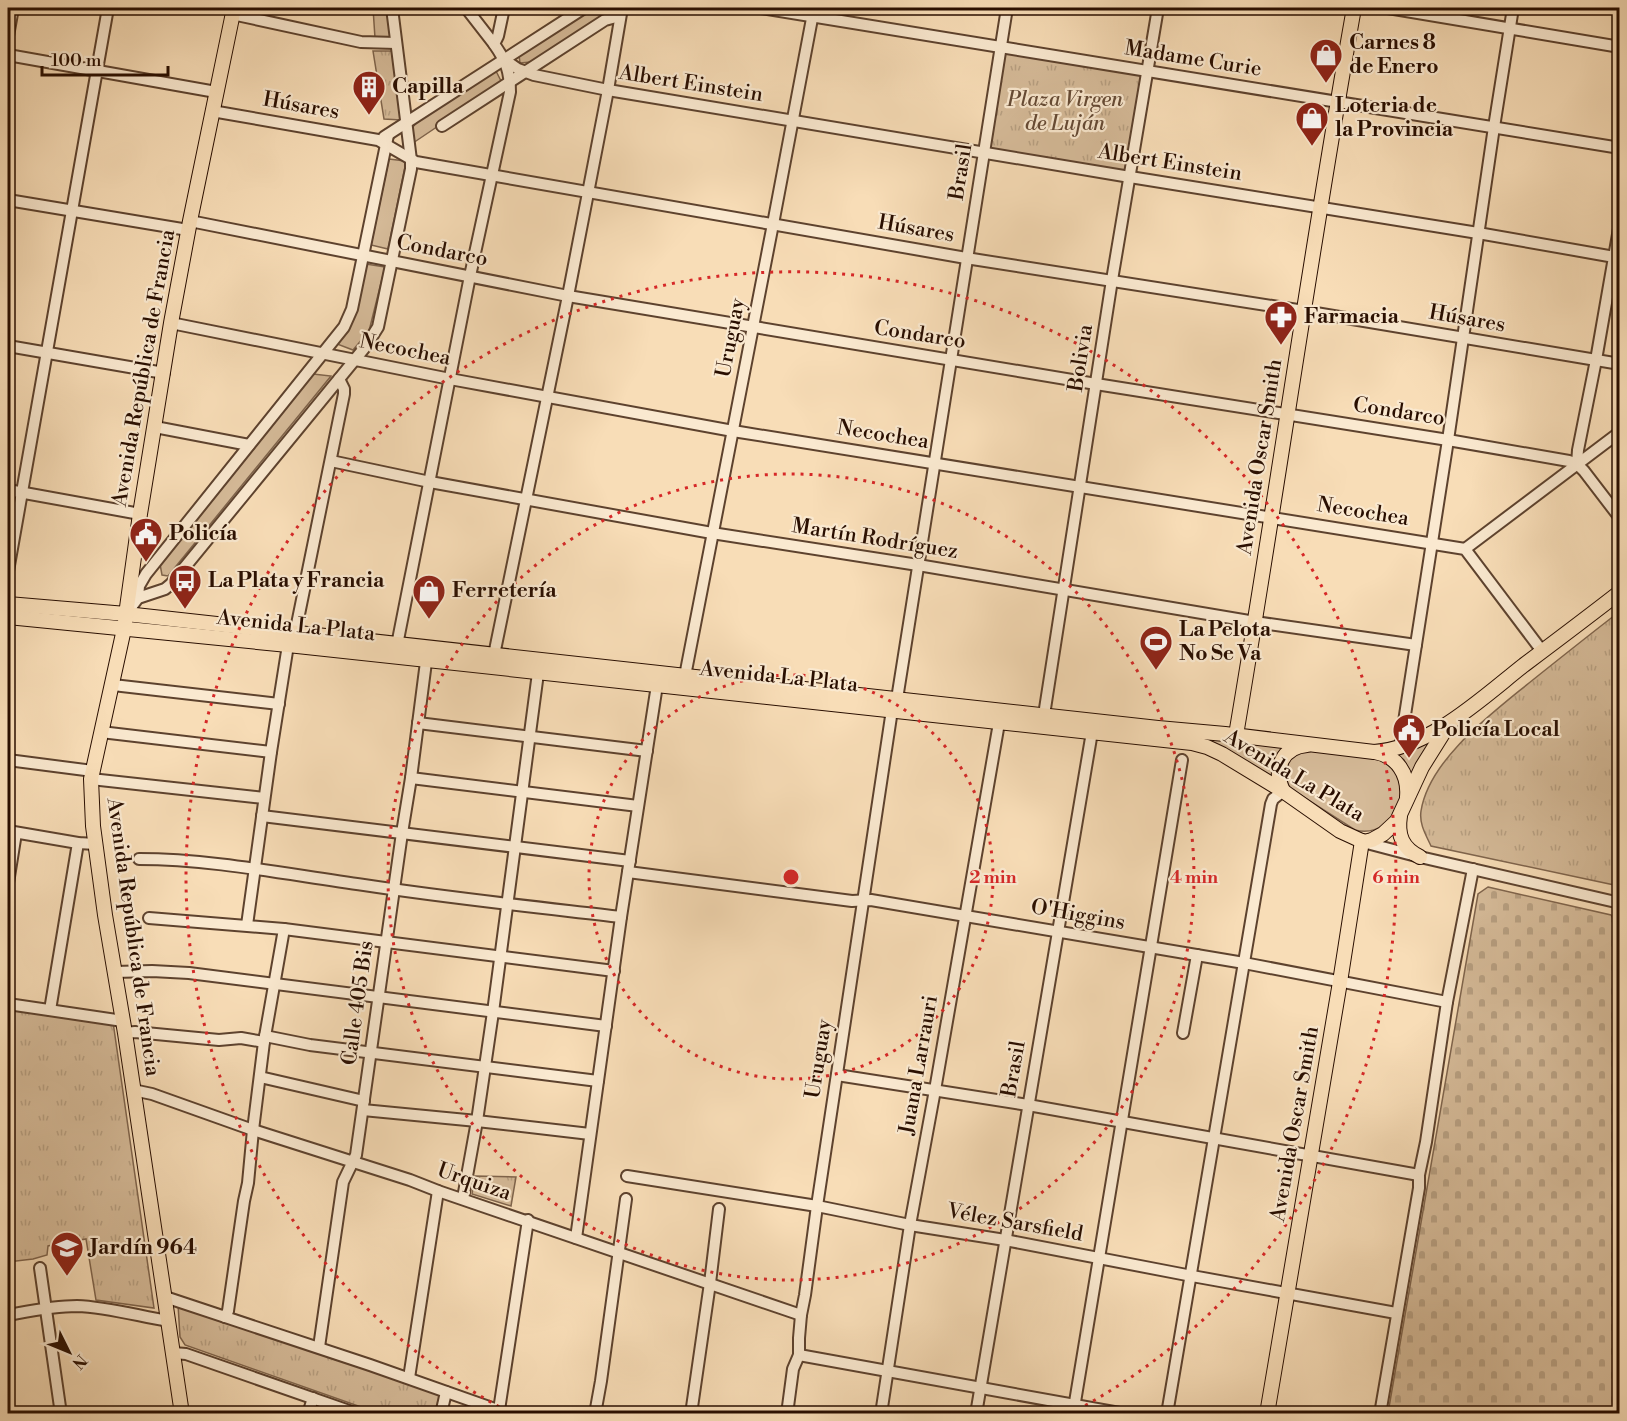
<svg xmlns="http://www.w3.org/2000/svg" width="1627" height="1421" viewBox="0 0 1627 1421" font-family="'Libre Bodoni',serif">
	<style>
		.green { fill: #d5ba98; stroke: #7f644c; stroke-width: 1.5 }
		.cemetery { fill: url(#cemetery-stones); stroke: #7f644c; stroke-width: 1.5 }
		.park { fill: url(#park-tufts); stroke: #7f644c; stroke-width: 1.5 }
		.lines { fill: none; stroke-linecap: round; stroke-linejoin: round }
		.minor-casing { stroke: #5d422e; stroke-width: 14 }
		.major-casing { stroke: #290e00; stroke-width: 16 }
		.minor { stroke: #fae9d0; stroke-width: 10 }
		.major { stroke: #f8ddb7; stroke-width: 14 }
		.ring { fill: none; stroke: #d62828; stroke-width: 3; stroke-dasharray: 3 6 }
		.labels { text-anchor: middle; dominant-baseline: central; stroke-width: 4.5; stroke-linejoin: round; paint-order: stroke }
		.poi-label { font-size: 21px; font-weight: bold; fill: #290e00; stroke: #fae9d0; text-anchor: start }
		.street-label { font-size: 21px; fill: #290e00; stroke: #fae9d0 }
		.park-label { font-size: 21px; font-style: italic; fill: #654a35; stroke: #fae9d0 }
		.centre { fill: #d62828; stroke: #fae9d0; stroke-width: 3 }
		.ring-label { font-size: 18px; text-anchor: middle; font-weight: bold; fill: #d62828; stroke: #fae9d0; stroke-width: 4.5; stroke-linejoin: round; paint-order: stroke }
	</style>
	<defs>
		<pattern id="cemetery-stones" width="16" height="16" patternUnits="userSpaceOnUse" patternTransform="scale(1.5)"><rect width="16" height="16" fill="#d5ba98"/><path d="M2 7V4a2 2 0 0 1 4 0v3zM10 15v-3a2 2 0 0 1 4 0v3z" fill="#b79f81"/></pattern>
		<pattern id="park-tufts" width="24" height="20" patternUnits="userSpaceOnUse" patternTransform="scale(1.5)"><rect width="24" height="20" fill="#d5ba98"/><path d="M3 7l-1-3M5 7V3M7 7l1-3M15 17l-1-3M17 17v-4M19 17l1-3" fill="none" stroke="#b79f81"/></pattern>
	</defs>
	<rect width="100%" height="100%" fill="#f8ddb7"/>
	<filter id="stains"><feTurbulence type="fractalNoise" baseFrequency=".00333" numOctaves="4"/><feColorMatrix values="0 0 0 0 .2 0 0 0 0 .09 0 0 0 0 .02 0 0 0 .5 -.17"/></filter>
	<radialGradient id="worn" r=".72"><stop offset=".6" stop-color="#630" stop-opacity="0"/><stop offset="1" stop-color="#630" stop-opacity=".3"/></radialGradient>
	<!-- green -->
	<g class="green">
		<polygon points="373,8 387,8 391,38 375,38"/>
		<polygon points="591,8 611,8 611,10 531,62 520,63 519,55"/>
		<polygon points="496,71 502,83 413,143 412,128 417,122"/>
		<polygon points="389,159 405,161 405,167 388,249 371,245"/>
		<polygon points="366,264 385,267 369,331 353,350 337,344 351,325 356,311"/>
		<polygon points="313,374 331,376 168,576 162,575 160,564"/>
		<polygon points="154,624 1288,747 1277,782 1224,749 154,626"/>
		<polygon points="1434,737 1411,775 1404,760 1397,754"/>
		<path d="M1306 749 1380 759 1400 773C1400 780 1402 790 1401 797 1397 819 1377 836 1355 830L1294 791 1290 788 1284 775 1290 758Z"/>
	</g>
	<!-- cemetery -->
	<polygon class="cemetery" points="1488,887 1611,915 1619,930 1619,1413 1388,1413 1478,894"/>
	<!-- park -->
	<g class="park">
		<polygon points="1000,46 1147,72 1130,177 984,152"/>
		<polygon points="373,51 393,51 401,120 384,119"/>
		<path d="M1619 612V886L1431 846C1426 835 1419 824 1421 811 1429 760 1491 714 1529 683 1559 659 1589 635 1619 612Z"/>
		<polygon points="8,1006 113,1022 154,1308 96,1300 86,1239 48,1246 47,1255 33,1259 8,1262"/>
		<polygon points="475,1176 516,1177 511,1206 472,1194"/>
		<polygon points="178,1304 441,1395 436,1413 378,1413 185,1345 180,1337"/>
	</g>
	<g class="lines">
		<!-- minor casing -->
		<g class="minor-casing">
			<g id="minor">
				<polyline points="466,8 494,44"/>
				<polyline points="761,8 1620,148"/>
				<polyline points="1388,8 1620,47"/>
				<polyline points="232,14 361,42 396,43"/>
				<polyline points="8,36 13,8"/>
				<polyline points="8,55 216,92"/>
				<polyline points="505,60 518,69 534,75 608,90 1130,177 1478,233 1620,258"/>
				<polyline points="212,111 378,140 416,162 966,258 1304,311 1620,364"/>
				<polyline points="442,126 605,20 620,16"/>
				<polyline points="384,137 584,8"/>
				<polyline points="8,200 188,230"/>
				<polyline points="190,221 568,296 1096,384 1448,440 1569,461 1577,464 1584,471 1620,518"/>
				<polyline points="171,323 450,379 733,431 1465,549 1542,651"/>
				<polyline points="8,346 164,373"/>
				<polyline points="155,427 249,445"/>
				<polyline points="331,461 430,482 712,533 918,565 1255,622 1416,645"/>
				<polyline points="1577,464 1578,450 1596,360 1620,223"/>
				<polyline points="8,490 140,514"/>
				<polyline points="1465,549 1620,432"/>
				<polyline points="8,571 108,8"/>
				<polyline points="138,598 139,586 146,574 344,327 352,309 388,135"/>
				<polyline points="126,614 138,598 165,589 171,584 366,346 378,327 411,169 411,160 392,8"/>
				<polyline points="295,634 344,394 344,389 339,379"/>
				<path d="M397 645 470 276 510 92C510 71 506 61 494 44L498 36 504 8"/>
				<polyline points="494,655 568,296 608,90 622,8"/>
				<polyline points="685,676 773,224 814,8"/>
				<polyline points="113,685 279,704"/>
				<polyline points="897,699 1007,8"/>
				<polyline points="1044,715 1112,280 1158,8"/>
				<polyline points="418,723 647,751"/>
				<polyline points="101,732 271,752"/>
				<polyline points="1400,747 1448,440 1494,127 1513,8"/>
				<polyline points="8,760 93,771"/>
				<polyline points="411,778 638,806"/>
				<polyline points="91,779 264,798"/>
				<polyline points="262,816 630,861"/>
				<polyline points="8,831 78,843 96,844"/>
				<polyline points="1363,842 1420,857 1620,903"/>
				<path d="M139 859C213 859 290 875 364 885 449 898 535 907 621 917"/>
				<polyline points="628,872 852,901 871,900 1244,963 1447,1002"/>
				<polyline points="8,883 16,833"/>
				<polyline points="149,918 284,929 614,971"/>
				<polyline points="247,925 271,752 288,645"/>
				<polyline points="115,972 152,971 189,973 606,1026"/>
				<polyline points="8,1004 123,1021"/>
				<polyline points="50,1010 78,843"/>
				<polyline points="125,1033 135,1032 219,1040 241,1038 264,1042"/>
				<polyline points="1183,1033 1197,955"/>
				<polyline points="265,1036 310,1045 598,1081"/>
				<polyline points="837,1075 1028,1105 1419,1175"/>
				<polyline points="260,1077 364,1101"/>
				<polyline points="133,1090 152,1094 253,1130 410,1180 438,1191 801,1315"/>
				<polyline points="363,1110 477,1121 590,1134"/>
				<polyline points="627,1176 817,1206 910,1225 1005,1240 1192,1276 1396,1313"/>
				<polyline points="463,1198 477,1121 493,1012 538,673"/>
				<polyline points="576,1238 621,917 657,685"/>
				<polyline points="40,1268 61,1414"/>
				<polyline points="165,1297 370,1365 509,1414"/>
				<path d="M8 1315C30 1311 53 1306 77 1306 107 1307 138 1316 168 1321"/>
				<polyline points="225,1317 228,1311 244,1201 248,1183 253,1130 264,1042 284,929"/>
				<polyline points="319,1347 343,1182 356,1155 402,833 411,778 426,662"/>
				<polyline points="173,1353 186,1354 358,1414"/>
				<polyline points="799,1355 1125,1414"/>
				<polyline points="409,1378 438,1191"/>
				<polyline points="499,1410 528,1220"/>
				<polyline points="308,1414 313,1398"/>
				<polyline points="441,1414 446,1392"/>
				<polyline points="595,1414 601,1381 626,1199"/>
				<polyline points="691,1414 710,1283 719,1209"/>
				<polyline points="787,1414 793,1369 799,1355 799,1338 801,1315 805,1295 817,1206 892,710"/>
				<polyline points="881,1414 910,1225 935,1090 999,723"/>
				<polyline points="976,1414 1092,732"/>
				<polyline points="1073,1414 1182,760"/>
				<polyline points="1167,1414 1271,804 1273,799 1283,791"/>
				<polyline points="1380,1414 1419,1188 1419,1175 1426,1142 1447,1002 1473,869"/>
			</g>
		</g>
		<!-- major casing -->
		<g class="major-casing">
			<g id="major">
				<path d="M8 604 126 614 1158 728 1225 734 1374 752C1430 748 1482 698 1524 665 1556 641 1588 617 1620 592"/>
				<polyline points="8,617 288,645 1192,743 1207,747 1222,754 1283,791 1340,831 1364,842 1372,840 1383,834 1397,821 1422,767 1447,727"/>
				<path d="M1236 735C1277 493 1311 249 1354 8"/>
				<path d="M1375 752C1397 756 1409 774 1407 797"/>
				<path d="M1283 791C1273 769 1282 747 1307 745"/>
				<path d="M1400 816C1397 835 1402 848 1420 857"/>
				<polyline points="182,1414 125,1033 105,915 93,826 91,779 124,629 140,514 171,323 190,221 234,8"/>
				<polyline points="1267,1414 1340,982 1362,841"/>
			</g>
		</g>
		<!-- minor -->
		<use href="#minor" class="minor"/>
		<!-- major -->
		<use href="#major" class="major"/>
	</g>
	<!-- distance rings -->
	<g class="ring">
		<circle cx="791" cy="877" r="202"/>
		<circle cx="791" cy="877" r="403"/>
		<path d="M507 1411A605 605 0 1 1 1075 1411"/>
	</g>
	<!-- icons -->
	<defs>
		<g id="shop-pin" transform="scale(1.725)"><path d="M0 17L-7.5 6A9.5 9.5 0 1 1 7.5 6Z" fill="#8f2418" stroke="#fae9d0"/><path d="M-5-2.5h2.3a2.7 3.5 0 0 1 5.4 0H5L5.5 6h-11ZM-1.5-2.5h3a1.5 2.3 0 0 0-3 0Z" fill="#fff"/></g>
		<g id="building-pin" transform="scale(1.725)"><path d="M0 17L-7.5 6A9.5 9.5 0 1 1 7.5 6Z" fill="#8f2418" stroke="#fae9d0"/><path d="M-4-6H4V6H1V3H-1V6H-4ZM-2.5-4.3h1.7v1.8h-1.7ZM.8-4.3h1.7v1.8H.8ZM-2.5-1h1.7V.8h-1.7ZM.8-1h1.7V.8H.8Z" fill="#fff"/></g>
		<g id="pharmacy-pin" transform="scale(1.725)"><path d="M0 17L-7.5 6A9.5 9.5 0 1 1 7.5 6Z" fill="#8f2418" stroke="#fae9d0"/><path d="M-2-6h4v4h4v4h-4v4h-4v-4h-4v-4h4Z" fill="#fff"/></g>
		<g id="civic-pin" transform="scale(1.725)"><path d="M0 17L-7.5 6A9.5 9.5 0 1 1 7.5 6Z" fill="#8f2418" stroke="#fae9d0"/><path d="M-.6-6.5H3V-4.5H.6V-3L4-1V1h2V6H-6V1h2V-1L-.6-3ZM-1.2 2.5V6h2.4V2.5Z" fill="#fff"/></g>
		<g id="bus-pin" transform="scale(1.725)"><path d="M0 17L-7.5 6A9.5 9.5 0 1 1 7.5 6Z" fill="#8f2418" stroke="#fae9d0"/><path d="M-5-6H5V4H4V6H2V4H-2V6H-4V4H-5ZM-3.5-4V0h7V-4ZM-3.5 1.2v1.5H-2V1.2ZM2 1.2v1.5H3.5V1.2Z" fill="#fff"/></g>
		<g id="stadium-pin" transform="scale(1.725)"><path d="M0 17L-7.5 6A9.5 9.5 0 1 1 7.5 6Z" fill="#8f2418" stroke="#fae9d0"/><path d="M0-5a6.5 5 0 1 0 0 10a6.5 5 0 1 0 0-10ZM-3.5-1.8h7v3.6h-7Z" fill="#fff"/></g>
		<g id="school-pin" transform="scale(1.725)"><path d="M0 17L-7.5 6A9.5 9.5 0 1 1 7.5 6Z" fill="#8f2418" stroke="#fae9d0"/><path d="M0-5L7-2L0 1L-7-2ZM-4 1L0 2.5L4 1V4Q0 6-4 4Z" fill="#fff"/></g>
	</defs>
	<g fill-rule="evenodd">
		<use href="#shop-pin" x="1326" y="55"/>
		<use href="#building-pin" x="369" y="87"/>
		<use href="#shop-pin" x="1312" y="118"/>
		<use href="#pharmacy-pin" x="1281" y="317"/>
		<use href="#civic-pin" x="146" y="534"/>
		<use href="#bus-pin" x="185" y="581"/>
		<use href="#shop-pin" x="429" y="591"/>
		<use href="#stadium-pin" x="1156" y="642"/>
		<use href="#civic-pin" x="1409" y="730"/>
		<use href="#school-pin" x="67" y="1248"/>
	</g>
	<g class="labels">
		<!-- poi labels -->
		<g class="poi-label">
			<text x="1349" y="43">Carnes 8<tspan x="1349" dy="24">de Enero</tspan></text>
			<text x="392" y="87">Capilla</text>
			<text x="1335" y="106">Loteria de<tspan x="1335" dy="24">la Provincia</tspan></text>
			<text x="1304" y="317">Farmacia</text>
			<text x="169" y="534">Policía</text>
			<text x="208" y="581">La Plata y Francia</text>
			<text x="452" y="591">Ferretería</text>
			<text x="1179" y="630">La Pelota<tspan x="1179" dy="24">No Se Va</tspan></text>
			<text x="1432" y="730">Policía Local</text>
			<text x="90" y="1248">Jardín 964</text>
		</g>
		<!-- street labels -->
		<g class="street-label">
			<text transform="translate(1193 59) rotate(9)">Madame Curie</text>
			<text transform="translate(691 84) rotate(9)">Albert Einstein</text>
			<text transform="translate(301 106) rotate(10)">Húsares</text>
			<text transform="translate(1170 163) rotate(9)">Albert Einstein</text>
			<text transform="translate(961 172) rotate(-81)">Brasil</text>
			<text transform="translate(916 229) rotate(10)">Húsares</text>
			<text transform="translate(442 251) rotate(11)">Condarco</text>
			<text transform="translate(1467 319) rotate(10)">Húsares</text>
			<text transform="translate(920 335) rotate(9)">Condarco</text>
			<text transform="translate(731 338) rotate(-79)">Uruguay</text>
			<text transform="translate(405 350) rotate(11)">Necochea</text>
			<text transform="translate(1081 358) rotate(-81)">Bolivia</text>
			<text transform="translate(144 368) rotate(-80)">Avenida República de Francia</text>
			<text transform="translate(1399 412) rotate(9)">Condarco</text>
			<text transform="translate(883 435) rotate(9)">Necochea</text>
			<text transform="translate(1260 457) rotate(-81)">Avenida Oscar Smith</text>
			<text transform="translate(1363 512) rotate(9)">Necochea</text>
			<text transform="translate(875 539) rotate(9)">Martín Rodríguez</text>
			<text transform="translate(296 626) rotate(6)">Avenida La Plata</text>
			<text transform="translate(779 677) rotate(6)">Avenida La Plata</text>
			<text transform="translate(1294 776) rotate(31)">Avenida La Plata</text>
			<text transform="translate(1078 915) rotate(10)">O'Higgins</text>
			<text transform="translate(133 937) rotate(82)">Avenida República de Francia</text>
			<text transform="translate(358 1003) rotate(-82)">Calle 405 Bis</text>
			<text transform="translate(819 1059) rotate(-81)">Uruguay</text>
			<text transform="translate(919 1065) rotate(-80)">Juana Larrauri</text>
			<text transform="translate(1014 1069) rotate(-80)">Brasil</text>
			<text transform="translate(1295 1124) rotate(-80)">Avenida Oscar Smith</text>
			<text transform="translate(474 1182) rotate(19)">Urquiza</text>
			<text transform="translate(1015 1223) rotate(10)">Vélez Sarsfield</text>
		</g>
		<!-- park labels -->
		<g class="park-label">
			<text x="1065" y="100">Plaza Virgen<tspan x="1065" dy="24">de Luján</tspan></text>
		</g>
	</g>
	<circle cx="791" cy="877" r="9" class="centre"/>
	<g class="ring-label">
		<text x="993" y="883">2 min</text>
		<text x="1194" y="883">4 min</text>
		<text x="1396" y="883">6 min</text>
	</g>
	<!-- margin -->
	<rect width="1627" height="1421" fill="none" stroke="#f8ddb7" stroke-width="30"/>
	<rect x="9" y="9" width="1609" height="1403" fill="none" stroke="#290e00" stroke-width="3"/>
	<rect x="15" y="15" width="1597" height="1391" fill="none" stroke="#290e00" stroke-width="1.5"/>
	<!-- north arrow -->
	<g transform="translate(69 1352) rotate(133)" stroke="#fae9d0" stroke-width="4.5" paint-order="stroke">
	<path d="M0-4.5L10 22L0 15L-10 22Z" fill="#290e00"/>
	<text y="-9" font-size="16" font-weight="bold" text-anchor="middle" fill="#290e00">N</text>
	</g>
	<!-- scale -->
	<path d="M42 66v9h126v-9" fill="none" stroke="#290e00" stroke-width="3"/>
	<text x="51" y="66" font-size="18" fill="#290e00" stroke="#fae9d0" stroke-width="4.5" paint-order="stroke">100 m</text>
	<rect width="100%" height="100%" filter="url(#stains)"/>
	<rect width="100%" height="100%" fill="url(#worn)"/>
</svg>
